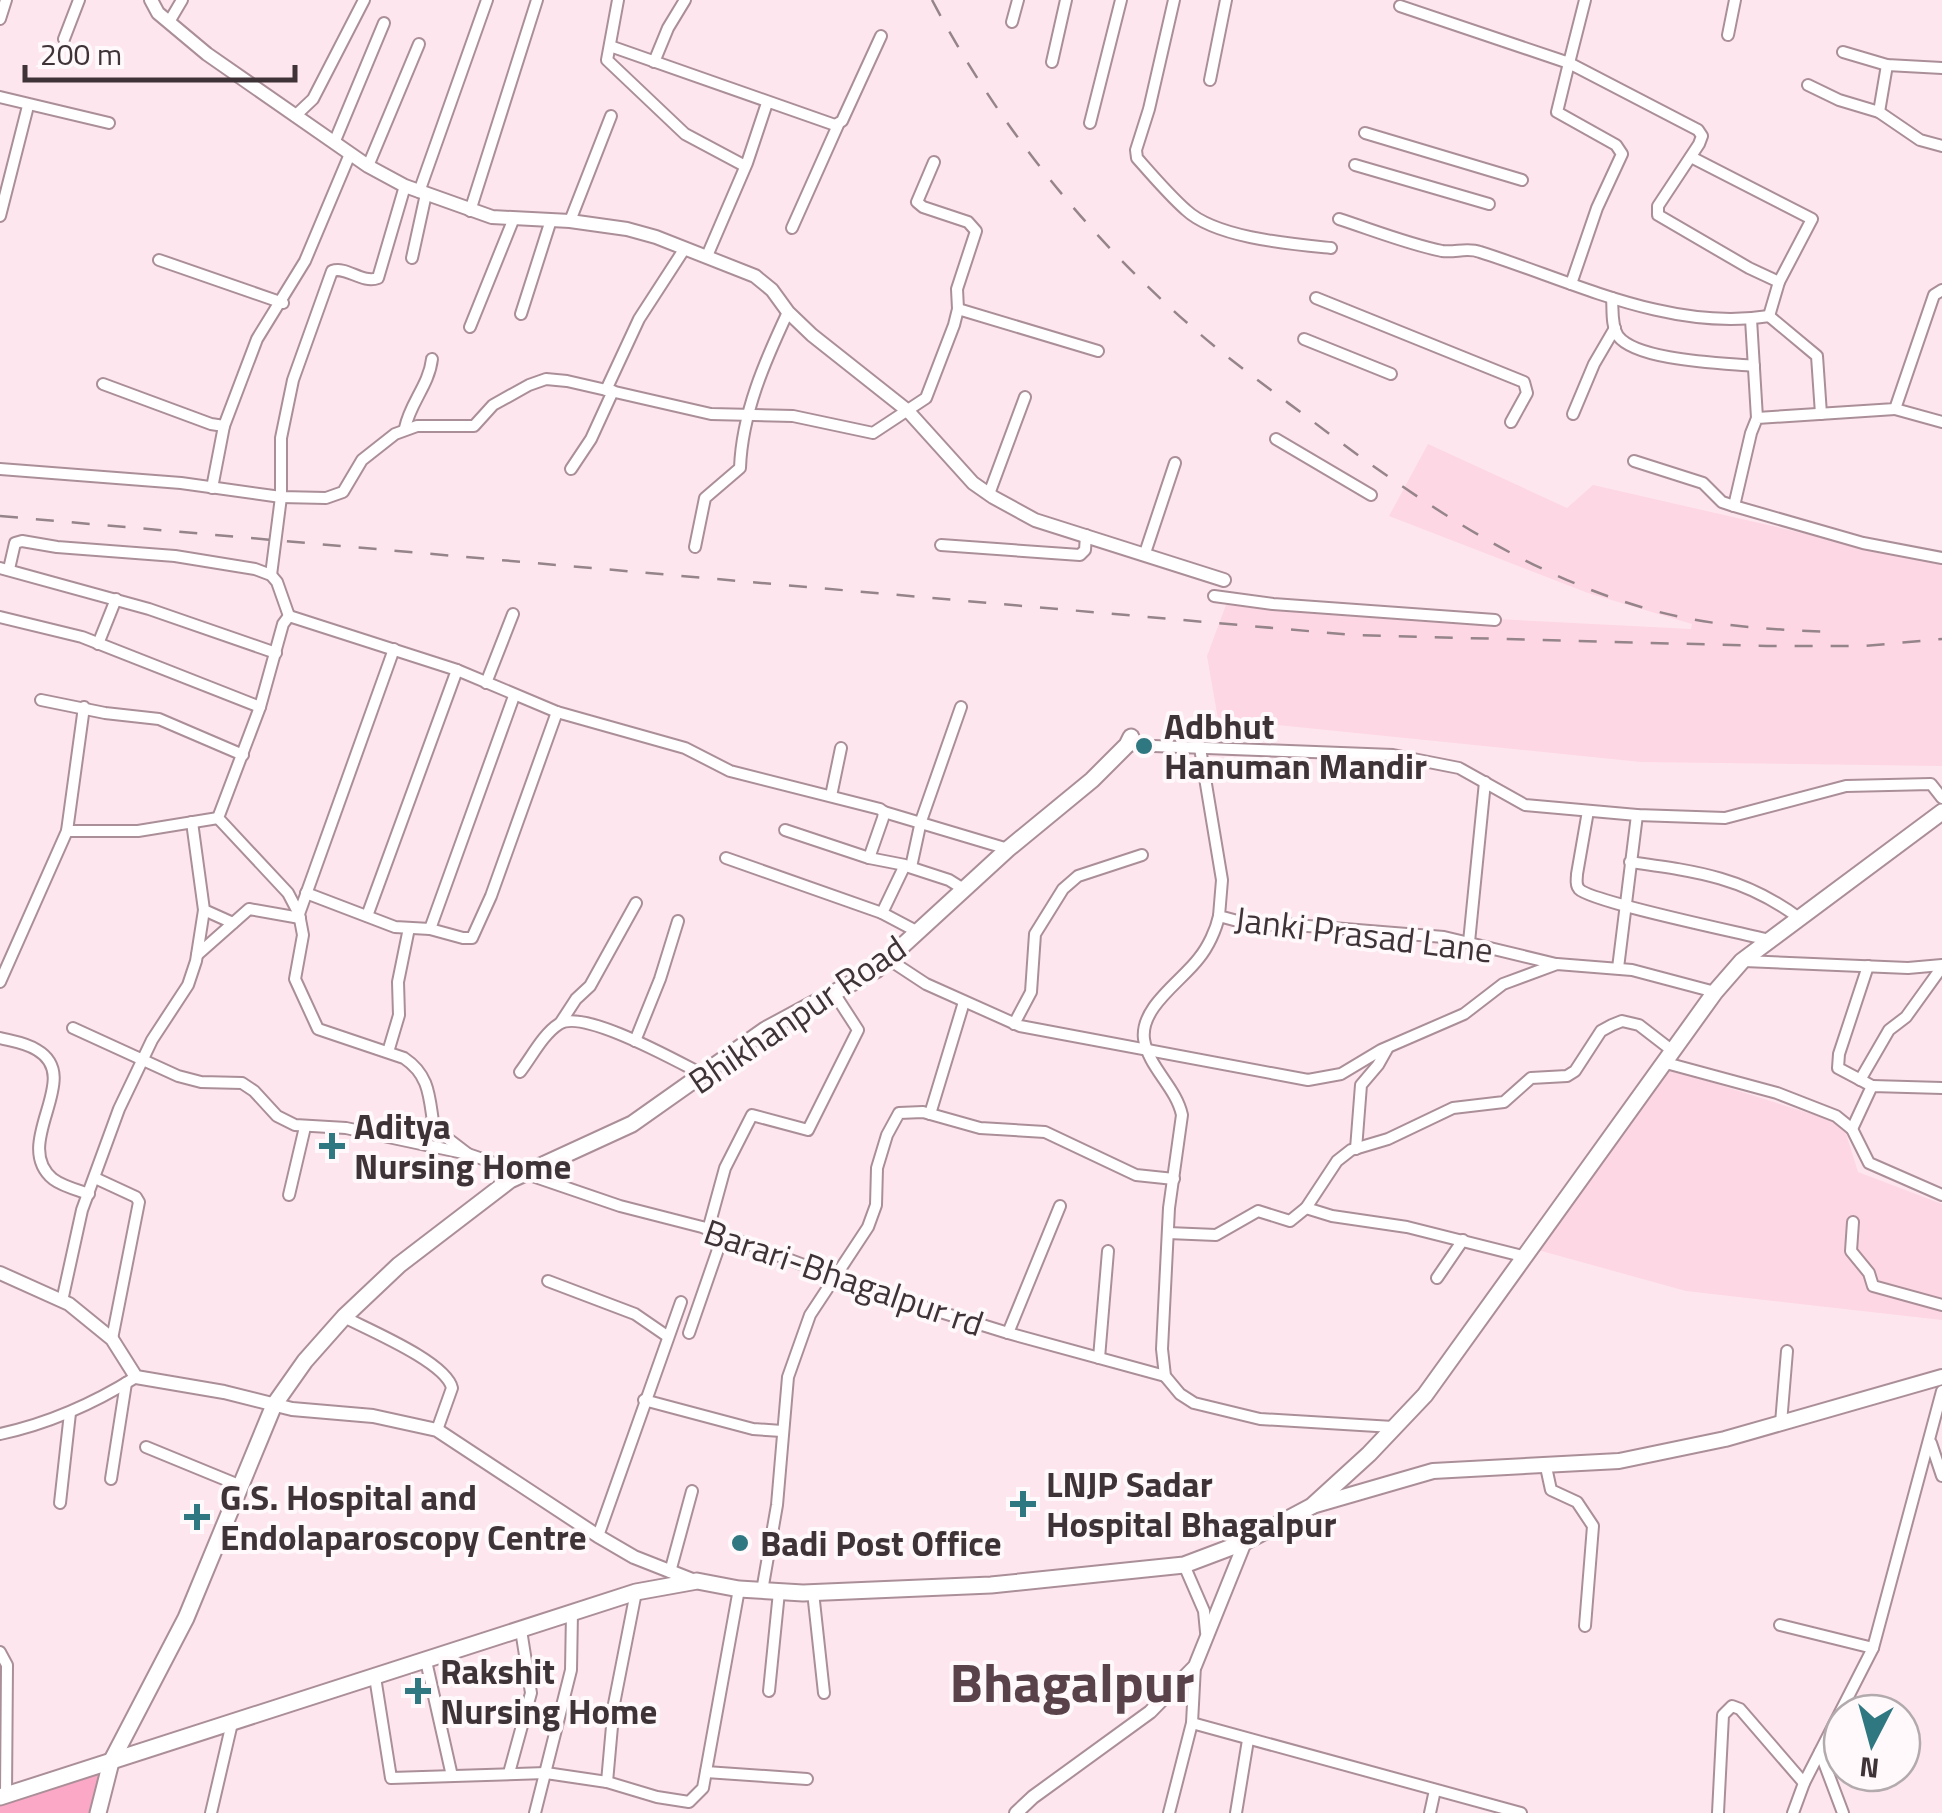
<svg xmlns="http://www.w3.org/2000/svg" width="1942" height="1813" viewBox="0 0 1942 1813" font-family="'Titillium Web',sans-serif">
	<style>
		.built { fill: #fdd7e3 }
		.green { fill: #fba8c6 }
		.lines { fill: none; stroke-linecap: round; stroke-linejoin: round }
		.minor-casing { stroke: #ab8f98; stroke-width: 14 }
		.tertiary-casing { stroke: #ab8f98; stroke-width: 16 }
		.secondary-casing { stroke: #ab8f98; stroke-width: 18 }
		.primary-casing { stroke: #ab8f98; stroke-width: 19 }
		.minor { stroke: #fff; stroke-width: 10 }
		.tertiary { stroke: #fff; stroke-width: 12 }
		.secondary { stroke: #fff; stroke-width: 14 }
		.primary { stroke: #fff; stroke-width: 15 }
		.rail { stroke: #958489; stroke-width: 2.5; stroke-dasharray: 18 18; stroke-linecap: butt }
		.poi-dot { fill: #307881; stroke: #fff9fb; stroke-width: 4 }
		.labels { text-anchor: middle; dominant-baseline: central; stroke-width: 8; stroke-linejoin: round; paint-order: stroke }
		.poi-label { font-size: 35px; font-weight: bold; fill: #3e3336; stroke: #fff9fb; text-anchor: start }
		.street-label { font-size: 35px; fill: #3e3336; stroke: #fff9fb }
		.town-label { font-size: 55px; font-weight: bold; fill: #5a424a; stroke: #fff9fb }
	</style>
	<rect width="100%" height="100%" fill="#fee6ee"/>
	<!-- built -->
	<g class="built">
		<polygon points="1428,444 1567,508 1593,485 1942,565 1942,766 1641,762 1218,719 1207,656 1226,605 1691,629 1692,624 1588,593 1389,516"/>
		<polygon points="1669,1069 1843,1124 1858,1172 1942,1204 1942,1320 1686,1291 1538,1250"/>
	</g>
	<!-- green -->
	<polygon class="green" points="111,1762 98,1813 0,1813 0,1797"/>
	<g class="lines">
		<!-- minor casing -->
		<g class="minor-casing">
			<g id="minor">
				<polyline points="618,0 607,60 685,134 745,166"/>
				<path d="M1174 0 1149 109 1136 150 1137 158C1152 175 1169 195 1186 210 1216 238 1291 244 1331 248"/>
				<polyline points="1400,6 1569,63 1585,0"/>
				<polyline points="0,19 6,0"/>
				<polyline points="169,22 182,0"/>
				<polyline points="1012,22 1018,0"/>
				<polyline points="1728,35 1735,0"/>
				<polyline points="64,39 79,0"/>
				<polyline points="610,46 835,125 842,121 881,36"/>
				<polyline points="1843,52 1887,65 1942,68"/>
				<polyline points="654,62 668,28 685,0"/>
				<polyline points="1052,62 1066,0"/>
				<polyline points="1210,80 1226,0"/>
				<polyline points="1808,85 1839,100 1879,112 1920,140 1942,146"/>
				<polyline points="0,97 109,123"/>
				<polyline points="1879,112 1887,65"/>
				<polyline points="295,116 313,99 364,0"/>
				<polyline points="1090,123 1121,0"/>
				<polyline points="1365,133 1522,180"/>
				<polyline points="334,143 384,23"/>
				<polyline points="1691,157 1812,219 1779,282 1769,316"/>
				<polyline points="1355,165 1489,204"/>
				<polyline points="368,166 419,44"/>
				<polyline points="419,192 487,0"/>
				<polyline points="470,211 537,0"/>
				<polyline points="0,216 28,106"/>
				<path d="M1339 219C1373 230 1408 244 1442 251 1455 253 1467 247 1480 252 1572 281 1670 332 1769 316L1817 356 1821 414"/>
				<polyline points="570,221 611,116"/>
				<polyline points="792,228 838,125"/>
				<polyline points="707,256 747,163 767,103"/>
				<polyline points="412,258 426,194"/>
				<polyline points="159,260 283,303"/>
				<polyline points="1571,284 1597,208 1622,154 1616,145 1557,112 1569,63 1698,130 1702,136 1699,144 1658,206 1658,215 1749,268 1779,282"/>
				<polyline points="1316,298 1524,382 1527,393 1511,422"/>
				<path d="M1612 298C1613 309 1611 326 1618 336 1637 361 1724 363 1754 366"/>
				<polyline points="958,309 1098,351"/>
				<polyline points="521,314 551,220"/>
				<polyline points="1751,319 1757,418"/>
				<polyline points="470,327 514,218"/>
				<polyline points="1304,339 1391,374"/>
				<polyline points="103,384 211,424 224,426 257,339 305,261 350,154"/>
				<polyline points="606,390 639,319 685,248"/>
				<polyline points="1895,409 1942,422"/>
				<polyline points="1573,414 1594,364 1615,328"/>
				<path d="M405 428C410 403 429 385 432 359"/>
				<polyline points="1276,439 1371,495"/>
				<polyline points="1634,461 1703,483 1722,502 1734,506 1863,543 1942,558"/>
				<polyline points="0,469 181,483 281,497 326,498 343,492 362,460 395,434 417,426 474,426 493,405 529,385 546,379 567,381 711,414 793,416 873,433 926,398 954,325 958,309 957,289 976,231 968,222 923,207 917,202 934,162"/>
				<polyline points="571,469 591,439 613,391"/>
				<polyline points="212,488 224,426"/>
				<polyline points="989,494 1025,397"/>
				<polyline points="1734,506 1751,433 1757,418 1895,409 1934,295 1942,290"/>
				<polyline points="941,545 1080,555 1085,550 1086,535"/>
				<path d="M695 547 705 498 740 468C742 413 765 361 788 312"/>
				<polyline points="1145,553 1175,463"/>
				<polyline points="0,568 149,609 276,653"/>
				<polyline points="9,569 15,543 22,541 57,547 175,556 255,569 271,575 277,582 289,616"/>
				<path d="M271 575 281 497V438L293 380 332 271C347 266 362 284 378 278L405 186"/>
				<polyline points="1214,596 1273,604 1495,620"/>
				<polyline points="0,617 82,637 260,707"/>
				<polyline points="98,644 116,599"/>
				<polyline points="486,683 513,614"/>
				<polyline points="41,700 105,713 159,719 243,755"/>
				<polyline points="1127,745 1393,755 1459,768 1525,805 1637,815 1725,818 1846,786 1931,784 1942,798"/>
				<polyline points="1200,748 1222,880 1219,916 1256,926 1283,924 1444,937 1556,964"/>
				<polyline points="831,796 841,748"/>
				<path d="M1588 811 1577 874C1577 880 1575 884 1579 889 1591 902 1742 933 1769 940"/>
				<polyline points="884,812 1008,849"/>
				<polyline points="192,822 204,910 233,923"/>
				<polyline points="785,830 869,858"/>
				<polyline points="67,831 138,831 218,818"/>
				<polyline points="726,858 882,913"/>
				<path d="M1630 862C1695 871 1744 877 1799 918"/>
				<polyline points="906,866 949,880 965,890"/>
				<polyline points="911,867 921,821 961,707"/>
				<polyline points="306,893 395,927 430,929 463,938 472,938 491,896 557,712"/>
				<polyline points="299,914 394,649"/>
				<polyline points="367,916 457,670"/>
				<path d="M1219 916C1216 930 1208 947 1199 958 1182 981 1140 1007 1144 1039 1148 1067 1176 1087 1182 1115L1169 1208 1162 1349 1165 1376 1180 1394 1194 1403 1260 1419 1393 1427"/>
				<polyline points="430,929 514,696"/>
				<polyline points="1469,942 1485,782"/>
				<polyline points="197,955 249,909 300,918"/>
				<polyline points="888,959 926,984 1020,1026 1308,1080 1341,1074 1381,1050 1464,1014 1503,984 1557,964 1632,970 1715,992"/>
				<polyline points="1744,961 1908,968 1942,965"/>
				<polyline points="1868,966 1839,1054 1838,1068 1872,1086"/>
				<polyline points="1618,968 1637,815"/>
				<polyline points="0,982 67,831 84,707"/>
				<polyline points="561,1022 576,999 590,986 636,903"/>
				<polyline points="1014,1024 1031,992 1035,934 1063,889 1078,876 1142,855"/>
				<polyline points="73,1028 178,1076 201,1082 242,1083 254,1091 277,1116 295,1125 346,1128 468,1154 620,1206 702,1227 876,1292 1008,1333 1165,1376"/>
				<path d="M0 1038C12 1041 27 1043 37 1050 85 1078 10 1143 53 1179 62 1186 77 1190 89 1194"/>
				<polyline points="635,1041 660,979 678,921"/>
				<polyline points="388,1052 399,1015 398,982 409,928"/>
				<polyline points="1666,1063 1777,1093 1836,1116 1852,1129 1869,1163 1942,1195"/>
				<path d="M520 1072C531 1058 543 1034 559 1024 583 1008 678 1062 704 1075"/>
				<polyline points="1860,1080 1889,1030 1906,1017 1942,967"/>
				<polyline points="930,1114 964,1002"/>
				<polyline points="1852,1129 1872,1086 1942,1088"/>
				<polyline points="1356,1149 1361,1085 1378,1065 1387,1049"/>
				<path d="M468 1154 434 1128C429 1099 431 1076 404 1058L318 1029 295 979 303 935 299 914 288 893 218 818 260 707 283 624 289 616 457 670 557 712 685 748 730 771 880 809 884 812 883 818 869 858 905 865 882 913 918 932"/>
				<polyline points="95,1178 136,1197 139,1202 112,1339"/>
				<polyline points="289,1195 305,1127"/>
				<polyline points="1306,1208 1332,1216 1407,1227 1526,1257"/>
				<polyline points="1853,1222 1851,1251 1869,1273 1873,1286 1942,1305"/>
				<polyline points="708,1230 725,1168 752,1115 808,1130 858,1030 834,993"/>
				<polyline points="1168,1233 1216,1235 1258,1211 1290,1221 1306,1208 1337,1161 1351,1150 1388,1139 1453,1108 1504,1102 1531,1078 1567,1076 1575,1071 1601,1031 1612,1025 1622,1021 1639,1025 1674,1052"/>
				<polyline points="1437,1278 1463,1240"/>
				<polyline points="548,1281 635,1314 667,1336"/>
				<polyline points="62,1301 82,1210 119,1109 152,1040 188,985 196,961 204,910"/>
				<path d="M344 1317C369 1330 446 1362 452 1388L437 1430"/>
				<polyline points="689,1333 723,1235"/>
				<polyline points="1008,1333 1060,1206"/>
				<polyline points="1099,1358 1108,1251"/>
				<polyline points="644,1400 753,1429 782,1431"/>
				<polyline points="1781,1423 1787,1351"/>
				<path d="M0 1434C51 1423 93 1404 136 1377"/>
				<polyline points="1931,1443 1942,1476"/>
				<polyline points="146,1447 241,1486"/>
				<polyline points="1546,1467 1551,1490 1577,1502 1593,1526 1585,1626"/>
				<polyline points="111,1479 126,1383"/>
				<polyline points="60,1503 70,1413"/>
				<polyline points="598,1536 681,1302"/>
				<polyline points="1184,1565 1204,1611 1206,1632"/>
				<polyline points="670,1572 692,1491"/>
				<polyline points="762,1591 777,1505 788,1377 810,1315 868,1227 876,1205 877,1168 887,1135 899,1113 923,1112 980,1128 1045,1132 1136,1175 1174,1179"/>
				<polyline points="813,1592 824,1693"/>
				<polyline points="1780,1625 1873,1648"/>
				<polyline points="0,1652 7,1665 6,1795"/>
				<polyline points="426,1661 452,1776"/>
				<polyline points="375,1677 391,1778 546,1773 607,1782 657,1797 689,1802 703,1788 739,1589"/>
				<polyline points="769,1691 779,1592"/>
				<polyline points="1192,1723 1521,1813"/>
				<polyline points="1820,1752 1843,1813"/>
				<polyline points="706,1772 807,1779"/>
				<polyline points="509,1773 531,1693 521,1630"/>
				<polyline points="607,1782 614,1704 636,1592"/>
				<polyline points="211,1813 232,1723"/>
				<polyline points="535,1813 571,1670 572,1612"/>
				<polyline points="1169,1813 1192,1723 1195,1666"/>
				<polyline points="1236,1813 1248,1740"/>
				<polyline points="1430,1813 1435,1790"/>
				<polyline points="1718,1813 1723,1715 1732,1706 1740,1709 1804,1783"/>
				<polyline points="1793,1813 1804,1783 1873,1648 1942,1391"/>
			</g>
		</g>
		<!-- tertiary casing -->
		<g class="tertiary-casing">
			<g id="tertiary">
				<polyline points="151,0 158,13 207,54 368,166 405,186 492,217 570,221 627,229 656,237 755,276 772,290 788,312 812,335 908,411 973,483 993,497 1035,520 1224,580"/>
				<polyline points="0,1273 69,1304 112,1339 136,1377 224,1392 292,1409 373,1416 437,1430 598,1536 634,1557 695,1581"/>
				<polyline points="1016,1813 1033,1797 1150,1712 1195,1666 1245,1542"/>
			</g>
		</g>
		<!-- secondary casing -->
		<g class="secondary-casing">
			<polyline id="secondary" points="1312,1506 1433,1471 1619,1461 1725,1439 1942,1377"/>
		</g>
		<!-- primary casing -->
		<g class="primary-casing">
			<g id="primary">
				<polyline points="0,1797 636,1592 697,1581 739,1589 803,1593 991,1585 1184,1565 1245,1542 1312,1506 1369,1454 1425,1395 1715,992 1742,961 1942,812"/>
				<polyline points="98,1813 111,1762 186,1618 274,1405 305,1361 344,1317 399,1265 510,1180 632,1124 765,1030 876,970 1008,849 1092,780 1127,745 1131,737"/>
			</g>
		</g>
		<!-- minor -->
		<use href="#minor" class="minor"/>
		<!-- tertiary -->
		<use href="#tertiary" class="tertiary"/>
		<!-- secondary -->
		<use href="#secondary" class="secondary"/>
		<!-- primary -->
		<use href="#primary" class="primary"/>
		<!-- rail -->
		<g class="rail">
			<path d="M932 0C999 127 1091 241 1200 334 1243 371 1288 402 1332 436 1428 507 1526 573 1641 607 1705 626 1770 630 1836 632"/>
			<polyline points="0,516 1353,635 1767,646 1865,646 1942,639"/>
		</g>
	</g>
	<!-- markers -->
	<g class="poi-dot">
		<circle cx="1144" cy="746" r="10"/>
		<path d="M327 1131h10v10h10v10h-10v10h-10v-10h-10v-10h10z"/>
		<path d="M1018 1489h10v10h10v10h-10v10h-10v-10h-10v-10h10z"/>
		<path d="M192 1502h10v10h10v10h-10v10h-10v-10h-10v-10h10z"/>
		<circle cx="740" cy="1543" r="10"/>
		<path d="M413 1676h10v10h10v10h-10v10h-10v-10h-10v-10h10z"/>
	</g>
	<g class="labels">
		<!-- poi labels -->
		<g class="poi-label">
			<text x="1164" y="726">Adbhut<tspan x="1164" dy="40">Hanuman Mandir</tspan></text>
			<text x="354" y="1126">Aditya<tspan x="354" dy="40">Nursing Home</tspan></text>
			<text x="1046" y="1484">LNJP Sadar<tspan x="1046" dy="40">Hospital Bhagalpur</tspan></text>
			<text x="220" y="1497">G.S. Hospital and<tspan x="220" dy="40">Endolaparoscopy Centre</tspan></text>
			<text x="760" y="1543">Badi Post Office</text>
			<text x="440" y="1671">Rakshit<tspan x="440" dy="40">Nursing Home</tspan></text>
		</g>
		<!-- street labels -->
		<g class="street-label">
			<text transform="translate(1364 934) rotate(7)">Janki Prasad Lane</text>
			<text transform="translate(797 1014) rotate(-34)">Bhikhanpur Road</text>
			<text transform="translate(844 1277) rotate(19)">Barari-Bhagalpur rd</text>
		</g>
		<!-- town labels -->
		<g class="town-label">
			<text x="1072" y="1681">Bhagalpur</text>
		</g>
	</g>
	<!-- north arrow -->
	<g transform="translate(1872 1743) rotate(186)"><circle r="48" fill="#fff9fb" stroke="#b2aaac" stroke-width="2.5"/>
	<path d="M0-8L18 38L0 25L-18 38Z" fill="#307881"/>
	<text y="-15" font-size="28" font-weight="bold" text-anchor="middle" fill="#3e3336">N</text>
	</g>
	<!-- scale -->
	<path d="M25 65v15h270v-15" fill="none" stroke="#3e3336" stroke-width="5"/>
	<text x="40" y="65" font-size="30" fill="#3e3336" stroke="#fff9fb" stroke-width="8" paint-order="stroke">200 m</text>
</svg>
